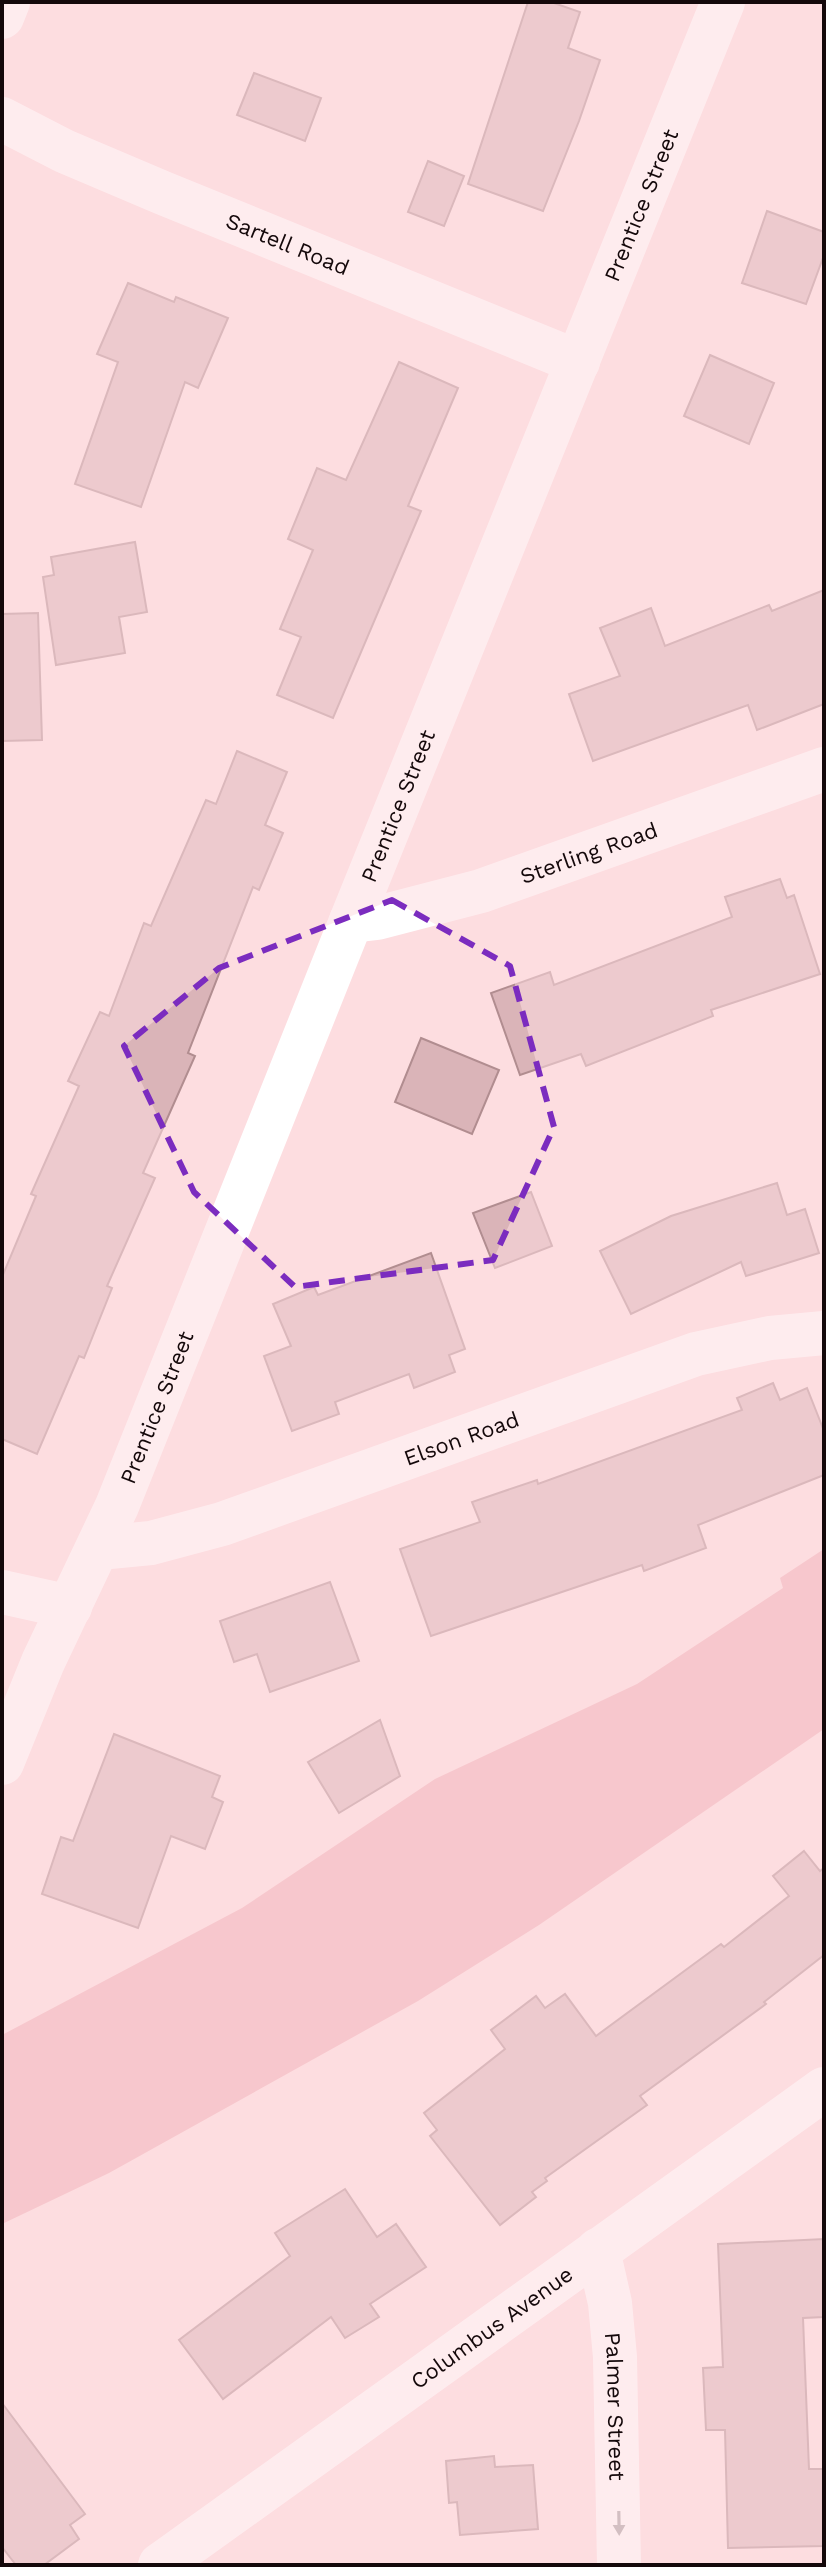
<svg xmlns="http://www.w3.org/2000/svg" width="826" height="2567" viewBox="0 0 826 2567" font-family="'Work Sans',sans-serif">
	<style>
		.green { fill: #efaeb5 }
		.building { fill: #dab4b8; stroke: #b18d90; stroke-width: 2 }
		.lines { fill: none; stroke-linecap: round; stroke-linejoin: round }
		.street { stroke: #fff; stroke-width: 44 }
		.secondary { stroke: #fff; stroke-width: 44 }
		.oneway { fill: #a19c9d }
		.marked { fill: none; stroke: #7b2cbf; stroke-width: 6; stroke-dasharray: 16 10; stroke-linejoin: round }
		.labels { text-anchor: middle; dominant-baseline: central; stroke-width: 8; stroke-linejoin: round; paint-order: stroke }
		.street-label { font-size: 22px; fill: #14080a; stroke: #fddde0 }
	</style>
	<rect width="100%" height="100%" fill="#fddde0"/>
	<!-- green -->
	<polygon class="green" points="824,1549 824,1729 539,1925 418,2001 109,2173 2,2224 2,2035 242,1908 435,1779 637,1684 783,1588 780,1578"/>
	<!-- building -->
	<g class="building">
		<polygon points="528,2 551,2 580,12 568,48 600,60 579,121 543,211 468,184"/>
		<polygon points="254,73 321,98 305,141 237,115"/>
		<polygon points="428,161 464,176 444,226 408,212"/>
		<polygon points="767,211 824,232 824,255 806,304 742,283"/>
		<polygon points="128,283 174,302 176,297 228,318 198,388 185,382 141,507 75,484 118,362 97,354"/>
		<polygon points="710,355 774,383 749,444 684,416"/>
		<polygon points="399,362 458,388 408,506 421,511 333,718 277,695 301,637 280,629 313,550 288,539 317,468 346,480"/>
		<polygon points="135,542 147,612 119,617 125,653 56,665 43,577 54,575 51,557"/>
		<polygon points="824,590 824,704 757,730 748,705 593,761 569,694 620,676 600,628 651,608 665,646 769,605 772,611"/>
		<polygon points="38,613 42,740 2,741 2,614"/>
		<polygon points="237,751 287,772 265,825 283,833 259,890 253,887 188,1053 195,1056 143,1173 155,1178 107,1286 112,1288 84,1358 79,1356 37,1454 2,1439 2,1277 36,1196 31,1194 79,1086 68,1081 100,1012 109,1016 144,923 151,926 206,800 216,804"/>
		<polygon points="780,879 787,898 794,895 820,974 711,1010 713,1016 586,1066 581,1054 520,1075 491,993 550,972 554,985 732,917 725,897"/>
		<polygon points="421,1038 499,1070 472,1134 395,1102"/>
		<polygon points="777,1183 787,1215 805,1209 819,1253 746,1276 741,1262 631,1314 600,1251 671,1216"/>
		<polygon points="531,1192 552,1246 495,1268 473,1213"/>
		<polygon points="431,1253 465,1349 449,1355 455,1372 414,1388 409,1374 335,1402 339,1414 292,1431 264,1356 291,1346 273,1304 314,1287 318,1295"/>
		<polygon points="773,1383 780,1400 807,1388 824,1431 824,1475 698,1525 706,1548 644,1571 642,1565 431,1636 400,1549 480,1522 472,1502 537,1480 538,1484 742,1410 737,1398"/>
		<polygon points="330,1582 359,1661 270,1692 257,1654 234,1662 220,1621"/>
		<polygon points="380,1720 400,1776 339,1813 308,1762"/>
		<polygon points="114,1734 220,1776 212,1797 223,1802 205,1849 171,1836 138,1928 42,1894 61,1837 73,1841"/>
		<polygon points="804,1851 820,1871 824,1868 824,1955 764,2002 766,2004 640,2096 647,2105 545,2178 547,2181 532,2192 536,2197 500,2225 430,2136 437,2130 424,2113 505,2049 491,2030 536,1996 545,2008 565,1994 596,2036 721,1944 724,1947 789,1896 773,1876"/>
		<polygon points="345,2189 377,2237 396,2224 426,2267 370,2304 379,2317 345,2338 331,2317 223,2399 179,2340 290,2256 275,2233"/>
		<polygon points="824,2239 824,2317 803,2318 809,2469 824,2469 824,2546 728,2548 725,2430 706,2430 703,2368 723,2367 718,2244"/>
		<polygon points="2,2403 85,2514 70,2525 79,2539 44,2565 16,2565 2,2547"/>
		<polygon points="494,2456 495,2467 533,2465 538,2529 460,2535 457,2502 449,2503 446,2461"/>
	</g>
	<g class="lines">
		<!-- street -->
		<g class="street">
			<polyline points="2,17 8,2"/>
			<path id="s1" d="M2 119 64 151 163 193 578 362"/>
			<path id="s2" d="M351 921 377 918 481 891 824 769"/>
			<path id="s3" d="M99 1548 151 1543 222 1524 696 1354 770 1338 824 1333"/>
			<polyline points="2,1592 70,1607"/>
			<path id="s4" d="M598 2250 610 2303 615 2357 619 2565"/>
		</g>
		<!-- secondary -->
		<g class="secondary">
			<path id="s5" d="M2 1763 43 1662 117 1506 351 921 723 2"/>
			<path id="s6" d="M160 2565 824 2089"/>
		</g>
	</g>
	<!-- one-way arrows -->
	<defs><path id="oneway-solid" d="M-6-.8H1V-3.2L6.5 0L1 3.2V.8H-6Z" transform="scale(2)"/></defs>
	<use class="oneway" href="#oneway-solid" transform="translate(619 2523) rotate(89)"/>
	<!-- marked area -->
	<path d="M0 0H826V2567H0ZM392 900 510 966 554 1127 493 1260 295 1287 194 1192 124 1046 219 968Z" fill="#fddde0" fill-opacity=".55" fill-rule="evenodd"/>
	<path class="marked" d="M392 900 510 966 554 1127 493 1260 295 1287 194 1192 124 1046 219 968Z"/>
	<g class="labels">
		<!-- street labels -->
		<g class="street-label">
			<text stroke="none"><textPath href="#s5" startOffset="1684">Prentice Street</textPath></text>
			<text stroke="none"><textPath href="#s1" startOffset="312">Sartell Road</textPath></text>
			<text stroke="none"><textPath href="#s5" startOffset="1036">Prentice Street</textPath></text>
			<text stroke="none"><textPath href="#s2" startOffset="248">Sterling Road</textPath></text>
			<text stroke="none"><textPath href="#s5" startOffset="388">Prentice Street</textPath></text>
			<text stroke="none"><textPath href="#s3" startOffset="380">Elson Road</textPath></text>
			<text stroke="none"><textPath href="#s6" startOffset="408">Columbus Avenue</textPath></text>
			<text stroke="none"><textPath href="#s4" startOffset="158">Palmer Street</textPath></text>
		</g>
	</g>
	<!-- border -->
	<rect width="826" height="2567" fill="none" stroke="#14080a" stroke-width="8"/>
</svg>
